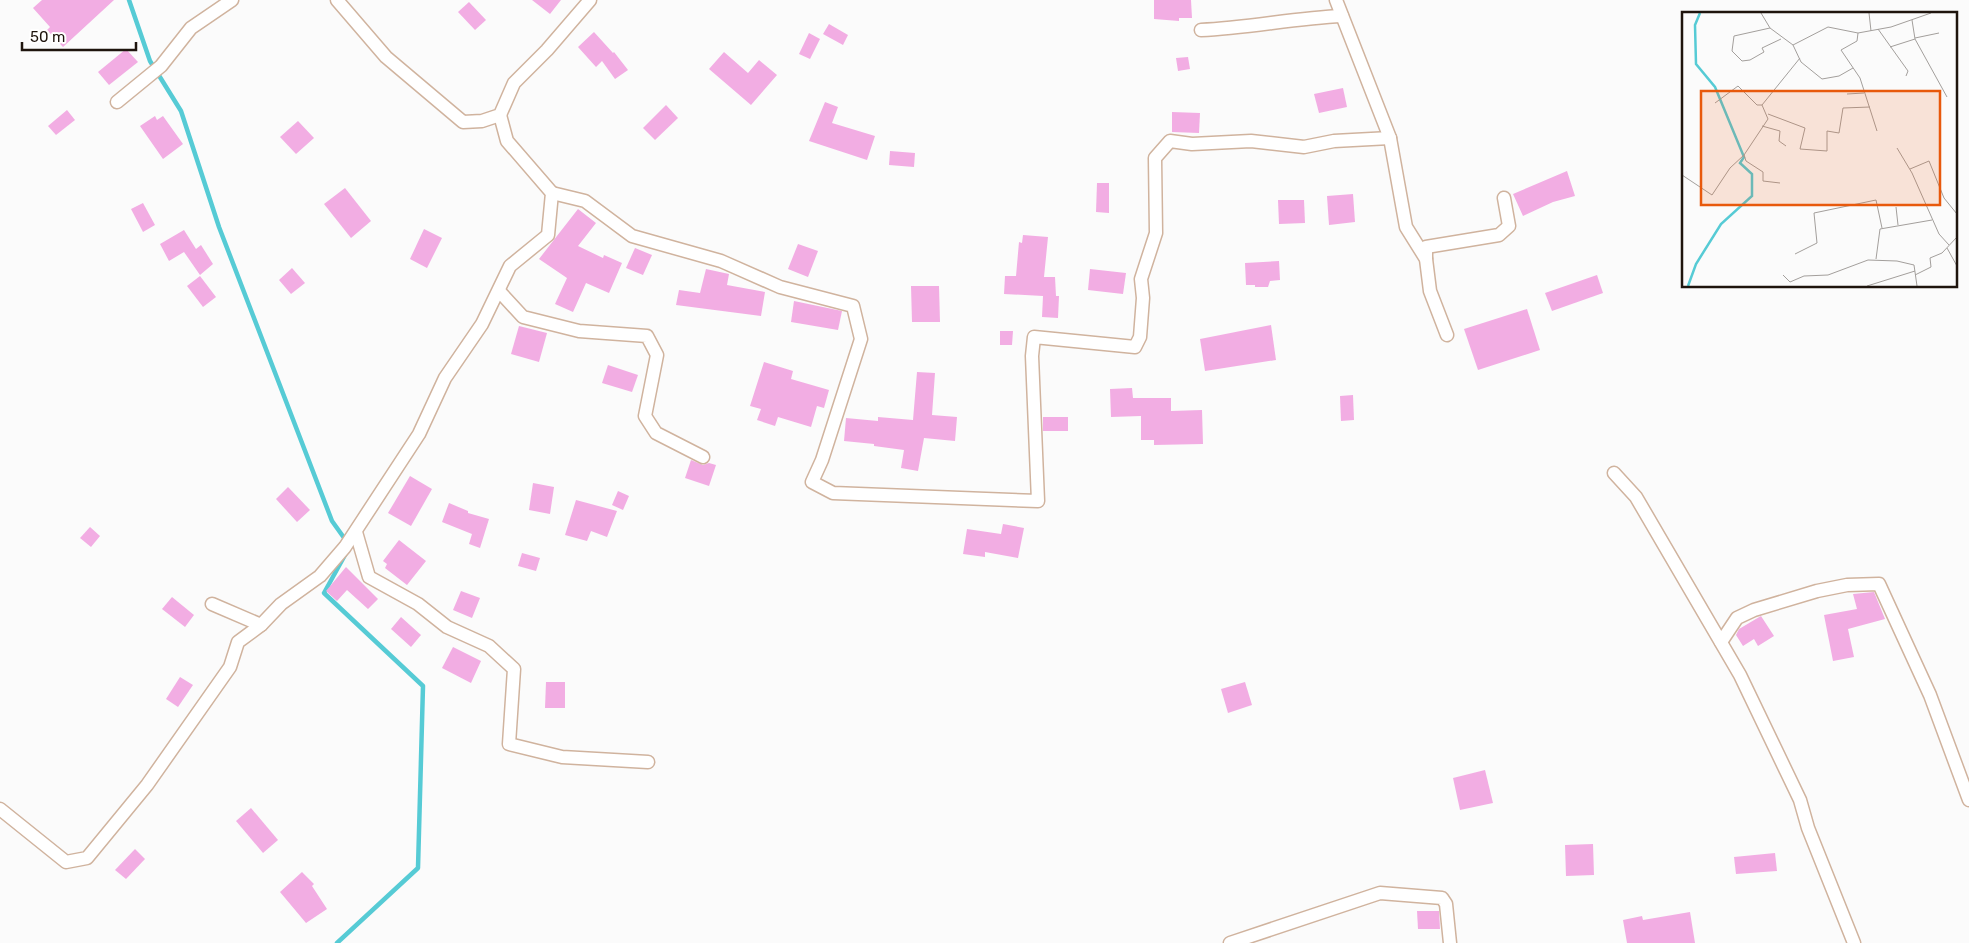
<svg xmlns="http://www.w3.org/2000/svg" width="1969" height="943" viewBox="0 0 1969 943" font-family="Rubik,sans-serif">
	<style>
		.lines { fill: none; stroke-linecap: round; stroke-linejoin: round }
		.stream { stroke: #56cbd5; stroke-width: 4.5 }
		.building { fill: #f2ade3 }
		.minor-casing { stroke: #d0b39e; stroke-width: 15 }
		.minor { stroke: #fff; stroke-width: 12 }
		.inset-river { fill: none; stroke: #56cbd5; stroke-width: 2.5 }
		.inset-road { fill: none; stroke: #a39f9c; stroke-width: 1 }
		.view { fill: #e8590c; fill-opacity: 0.15; stroke: #e8590c; stroke-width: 2.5 }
		.inset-edge { fill: none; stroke: #1e140d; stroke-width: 2.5 }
	</style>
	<rect width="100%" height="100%" fill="#fbfbfb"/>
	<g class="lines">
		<!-- stream -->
		<g class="stream">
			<polyline points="129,0 150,61 181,111 219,227 332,521 347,542"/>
			<polyline points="337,943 418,868 423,686 324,593 345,555"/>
		</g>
	</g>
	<!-- building -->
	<g class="building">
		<polygon points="42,0 114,0 63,47 47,30 50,27 33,8"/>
		<polygon points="532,0 561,0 550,14"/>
		<polygon points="1154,0 1191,0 1192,18 1179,18 1179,21 1154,19"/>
		<polygon points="469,2 486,20 475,30 458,12"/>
		<polygon points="829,24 848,35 843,45 823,34"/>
		<polygon points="594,32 613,53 614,52 628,70 615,79 602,61 596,67 578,47"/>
		<polygon points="809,33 820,39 810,59 799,54"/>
		<polygon points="126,49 138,62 109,85 98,72"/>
		<polygon points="724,52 748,73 759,60 777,75 751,105 709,69"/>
		<polygon points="1188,57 1190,69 1178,71 1176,58"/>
		<polygon points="1343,88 1347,107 1319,113 1314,94"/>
		<polygon points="825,102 838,107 832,123 875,136 867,160 809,141"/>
		<polygon points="666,105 678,118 655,140 643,128"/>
		<polygon points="67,110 75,120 56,135 48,126"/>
		<polygon points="1172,112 1200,113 1199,133 1172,132"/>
		<polygon points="155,116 157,120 163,116 183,144 163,159 140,126"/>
		<polygon points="298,121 314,138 296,154 280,137"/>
		<polygon points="890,151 915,153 914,167 889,165"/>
		<polygon points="1567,171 1575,196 1553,202 1523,216 1513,194"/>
		<polygon points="1097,183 1109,183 1109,213 1096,212"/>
		<polygon points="345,188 371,221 351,238 324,204"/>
		<polygon points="1353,194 1355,222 1329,225 1327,196"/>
		<polygon points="1278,200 1304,200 1305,223 1279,224"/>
		<polygon points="143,203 155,225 143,232 131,209"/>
		<polygon points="578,209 596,223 578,246 603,258 604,255 622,263 609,293 586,283 573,312 555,304 567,278 539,259"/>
		<polygon points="424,229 442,238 427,268 410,259"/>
		<polygon points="184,230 196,249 201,245 213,264 200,275 184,252 169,261 160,244"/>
		<polygon points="1023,235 1048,237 1044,277 1055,277 1056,296 1059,296 1058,318 1042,317 1043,296 1004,294 1005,276 1016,276 1019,242 1022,243"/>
		<polygon points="798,244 818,251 808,277 788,269"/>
		<polygon points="635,248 652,255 643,275 626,268"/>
		<polygon points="1279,261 1280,280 1270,281 1268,287 1255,287 1255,285 1246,285 1245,263"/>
		<polygon points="292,268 305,283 291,294 279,280"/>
		<polygon points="706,269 729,274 727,285 765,292 761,316 676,305 679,290 700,293"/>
		<polygon points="1090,269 1126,273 1123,294 1088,290"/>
		<polygon points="1597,275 1603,293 1552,311 1545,293"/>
		<polygon points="200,276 216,297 203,307 187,286"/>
		<polygon points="911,286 939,286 940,322 912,322"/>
		<polygon points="794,301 842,311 838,330 791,322"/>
		<polygon points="1527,309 1540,350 1478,370 1464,329"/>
		<polygon points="1271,325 1276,360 1205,371 1200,339"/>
		<polygon points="519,326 547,333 539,362 511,354"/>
		<polygon points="1000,331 1013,331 1012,345 1000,345"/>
		<polygon points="764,362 793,371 791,379 829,390 824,408 817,406 811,427 778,417 775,426 757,420 761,409 750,406"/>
		<polygon points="608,365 638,375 632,392 602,383"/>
		<polygon points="917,372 935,373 932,415 957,417 955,441 924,438 918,471 901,468 904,450 874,446 874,444 844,441 846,418 878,421 878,417 913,420"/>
		<polygon points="1132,388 1133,398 1171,398 1171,411 1202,410 1203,444 1154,445 1154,440 1141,440 1141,416 1111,417 1110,389"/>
		<polygon points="1353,395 1354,420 1341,421 1340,396"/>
		<rect x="1043" y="417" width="25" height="14"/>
		<polygon points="691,460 703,465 709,463 716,465 709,486 685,478"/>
		<polygon points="410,476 432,489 411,526 388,513"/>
		<polygon points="533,483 554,487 550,514 529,510"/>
		<polygon points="288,487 310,510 297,522 276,499"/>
		<polygon points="618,491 629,496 623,510 612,505"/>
		<polygon points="576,500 617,511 607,537 591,531 587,541 565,535"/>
		<polygon points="449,503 468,511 468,513 489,519 480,548 469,544 472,534 442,522"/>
		<polygon points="1003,524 1024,528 1018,558 985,552 985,557 963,554 967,529 1001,534"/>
		<polygon points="90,527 100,536 91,547 80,538"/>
		<polygon points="399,540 426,561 407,585 385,568 387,564 383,561"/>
		<polygon points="522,553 540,558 536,571 518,566"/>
		<polygon points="346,567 378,599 368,609 347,590 337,601 326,591"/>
		<polygon points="461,591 480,598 472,618 453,610"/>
		<polygon points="1874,592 1885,619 1848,629 1854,657 1833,661 1824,615 1857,609 1853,594"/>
		<polygon points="172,597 194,615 185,627 162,609"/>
		<polygon points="1761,616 1774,636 1758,646 1754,639 1743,646 1736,635 1739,629"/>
		<polygon points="401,617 421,635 411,647 391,629"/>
		<polygon points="453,647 481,661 471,683 442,668"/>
		<polygon points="180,677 193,685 178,707 166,699"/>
		<polygon points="546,682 565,682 565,708 545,708"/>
		<polygon points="1245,682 1252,705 1228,713 1221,689"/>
		<polygon points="1485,770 1493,803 1460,810 1453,778"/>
		<polygon points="251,808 278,840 263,853 236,821"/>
		<polygon points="1593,844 1594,875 1566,876 1565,845"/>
		<polygon points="135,849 145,859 126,879 115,870"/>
		<polygon points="1775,853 1777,871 1736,874 1734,857"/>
		<polygon points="302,872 314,884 312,886 327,909 306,923 280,892"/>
		<polygon points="1417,911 1439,911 1440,929 1418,929"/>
		<polygon points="1690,912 1695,943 1627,943 1623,920 1642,916 1643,920"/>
	</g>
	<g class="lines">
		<!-- minor casing -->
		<g class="minor-casing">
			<g id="minor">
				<polyline points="337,0 386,57 463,122 482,121 500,115 514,83 547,50 590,0"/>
				<polyline points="1336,0 1390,138 1406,227 1426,259 1430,291 1447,335"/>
				<path d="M1201 30C1248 28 1295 18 1342 16"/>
				<polyline points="117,102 161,66 191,28 232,0"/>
				<polyline points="552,193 585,201 632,236 721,261 780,287 853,306 861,339 822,460 812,482 833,493 1038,501 1032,356 1034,337 1135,347 1140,337 1143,298 1141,279 1156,233 1155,158 1170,141 1192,144 1251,141 1304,147 1334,141 1390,138"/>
				<polyline points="1426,259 1426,247 1499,235 1509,226 1504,198"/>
				<polyline points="499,291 523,317 579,331 647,336 657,355 645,416 656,433 703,457"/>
				<polyline points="1614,473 1636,497 1740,675 1800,800 1808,828 1854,943"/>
				<polyline points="356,532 369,577 418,604 447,627 489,646 514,669 509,744 562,757 648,762"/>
				<polyline points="212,604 261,625"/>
				<polyline points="1721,642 1737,618 1754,610 1817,591 1847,585 1879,584 1930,695 1969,800"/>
				<polyline points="0,809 66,862 87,858 147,785 230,667 238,642 261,625 281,604 320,576 345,547 419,434 445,378 482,324 510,266 548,235 552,193 507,141 500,115"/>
				<polyline points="1230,943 1380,893 1442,898 1446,904 1450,943"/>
			</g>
		</g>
		<!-- minor -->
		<use href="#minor" class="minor"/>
	</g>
	<!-- overview -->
	<g transform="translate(1682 12)">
		<rect width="275" height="275" fill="#fbfbfb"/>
		<path class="inset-river" d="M6 274 14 252 39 212 70 184V162L58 151 62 145 33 75 14 52 13 13 18 1"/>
		<path class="inset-road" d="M79 1 88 16 111 33 146 15 176 21 209 15 249 1M187 1 189 19M230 8 233 27 265 85M88 16 52 24 50 39 60 49 68 48 82 40 80 36 99 27M196 17 226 59 224 64M176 21 175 29 159 38 178 66 195 119M233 26 257 21M111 33 119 50 140 67 157 64 171 56M208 35 233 27M165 82 182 81M33 91 56 74 75 93H80L118 46M86 102 123 116 118 137 145 139V119L157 121 161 96 188 95M80 114 98 119 97 129 104 134M215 136 230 161 257 222 267 233M62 143 64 149 81 160V169L98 171M228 157 247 149 262 186 275 202M0 163 30 183 48 156 62 143 86 107 80 93M214 195 216 213M265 236 275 254M113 242 135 231 132 201 194 188 200 216M194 247 198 217 250 208M101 263 108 270 122 264 146 263 186 248 215 249 232 253 235 274M233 263 249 255 248 246 260 241 275 225M185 274 233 259"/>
		<path class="view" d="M19 79H258V193H19Z"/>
		<rect width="275" height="275" class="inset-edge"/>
	</g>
	<!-- scale -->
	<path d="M22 42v8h114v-8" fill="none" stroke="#1e140d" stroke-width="2.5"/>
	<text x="30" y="42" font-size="15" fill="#1e140d" stroke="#ffffff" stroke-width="4" paint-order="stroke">50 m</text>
</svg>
